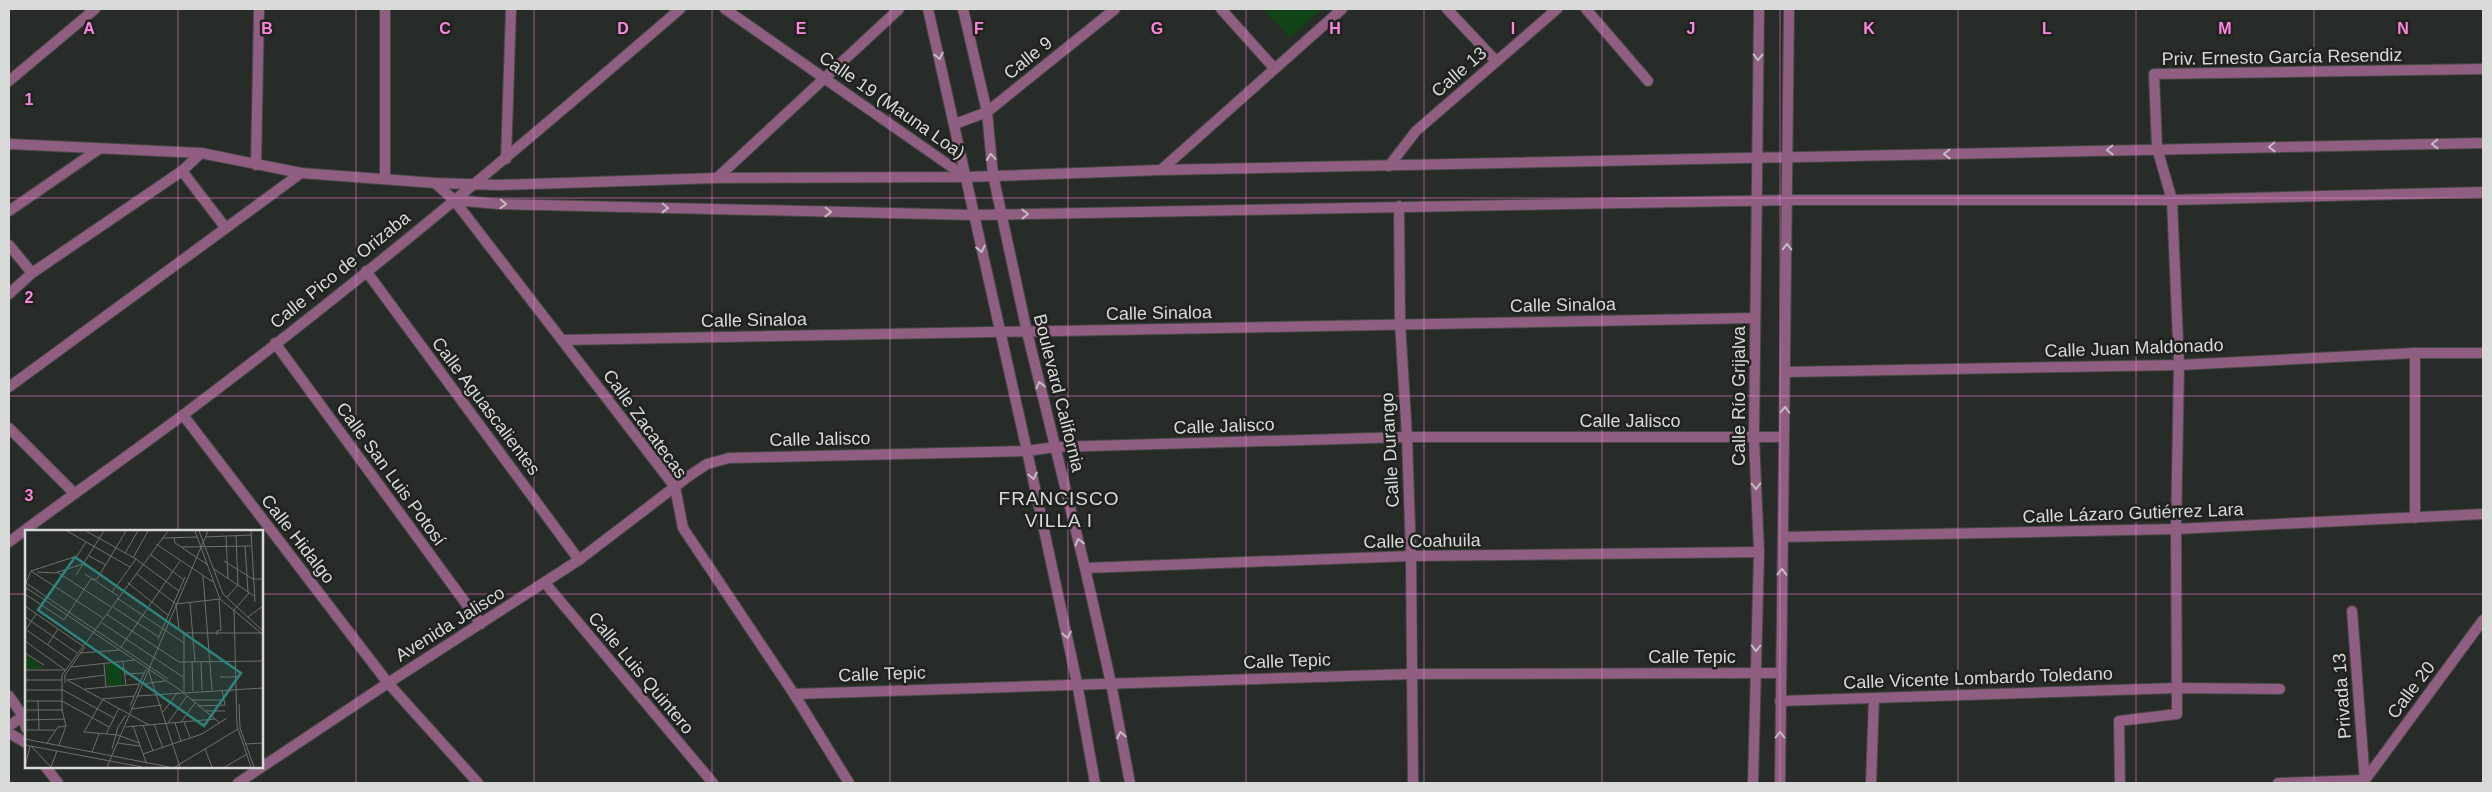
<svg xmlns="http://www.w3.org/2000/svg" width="2492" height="792" viewBox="0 0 2492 792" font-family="Helvetica,sans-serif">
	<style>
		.green { fill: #104416 }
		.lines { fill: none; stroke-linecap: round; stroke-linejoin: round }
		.service-casing { stroke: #444844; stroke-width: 12 }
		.minor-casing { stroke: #444844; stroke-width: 12 }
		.tertiary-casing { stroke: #444844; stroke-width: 12 }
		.service { stroke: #905e81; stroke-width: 10 }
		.minor { stroke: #905e81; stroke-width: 10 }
		.tertiary { stroke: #905e81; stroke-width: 10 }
		.oneway { stroke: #c5bbc2 }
		.grid { fill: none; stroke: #ff85df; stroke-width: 1; stroke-opacity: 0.55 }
		.labels { text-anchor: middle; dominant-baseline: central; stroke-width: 5; stroke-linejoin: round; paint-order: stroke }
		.street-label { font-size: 18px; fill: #d7dad7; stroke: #1f221f }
		.neighbourhood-label { font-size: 19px; letter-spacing: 1px; fill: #d7dad7; stroke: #1f221f }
		.inset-road { fill: none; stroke: #6e726e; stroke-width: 1 }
		.view { fill: #2d857e; fill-opacity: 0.15; stroke: #2d857e; stroke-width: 2.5 }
		.inset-edge { fill: none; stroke: #d7dad7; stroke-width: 2.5 }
		.grid-label { font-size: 16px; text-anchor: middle; font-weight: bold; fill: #ff85df; stroke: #1f221f; stroke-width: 5; stroke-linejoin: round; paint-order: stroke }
	</style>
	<rect width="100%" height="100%" fill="#282c28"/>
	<!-- green -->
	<polygon class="green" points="1263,9 1322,9 1290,38"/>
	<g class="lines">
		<!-- service casing -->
		<g class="service-casing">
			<polyline id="service" points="1586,9 1648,81"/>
		</g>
		<!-- minor casing -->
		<g class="minor-casing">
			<g id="minor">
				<polyline points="725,9 966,177"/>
				<polyline points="1221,9 1274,68"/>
				<polyline points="1447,9 1496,61"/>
				<polyline points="9,81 95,9"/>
				<polyline points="955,124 987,112 1115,9"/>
				<polyline points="9,144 201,153 301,173 435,183 498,185 717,178 966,177 1161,170 2483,143"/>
				<polyline points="506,159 511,9"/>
				<polyline points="256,165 259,9"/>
				<polyline points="1389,166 1416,131 1557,9"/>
				<polyline points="1161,170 1342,9"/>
				<polyline points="182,171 225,227"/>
				<polyline points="717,178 899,9"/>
				<polyline points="385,179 385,9"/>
				<polyline points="435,183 454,200 675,487 683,528 794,694 849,783"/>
				<polyline points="454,200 498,204 973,215 1788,200 2172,200 2483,192"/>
				<polyline points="1399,206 1400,322 1407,437 1411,556 1413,783"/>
				<polyline points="9,211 99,149"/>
				<polyline points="9,245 32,273"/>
				<polyline points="366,271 579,560"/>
				<polyline points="9,294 32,273 182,171 201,153"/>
				<polyline points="562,340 1755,318"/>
				<polyline points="275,343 481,624"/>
				<polyline points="1786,372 2179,365 2415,353 2483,353"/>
				<polyline points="9,387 301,173"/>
				<polyline points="183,415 388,683 478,783"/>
				<polyline points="9,428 74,493"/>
				<polyline points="2415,518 2415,353"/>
				<polyline points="1783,537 2176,529 2483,514"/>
				<path d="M9 542C66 499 125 458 183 415 354 287 518 149 680 9"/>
				<polyline points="1085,568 1411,556 1759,552"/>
				<polyline points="545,583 713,783"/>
				<polyline points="2352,611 2365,782"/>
				<polyline points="794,694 1411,674 1780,673"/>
				<polyline points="9,696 23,716 26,728"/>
				<polyline points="1780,701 2176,688 2280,689"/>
				<polyline points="9,726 26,714"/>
				<polyline points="9,733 26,743"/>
				<polyline points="45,766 58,783"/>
				<polyline points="2365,780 2483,620"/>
				<polyline points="238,783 388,683 579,560 689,476 707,464 729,458 1027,451 1055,447 1407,437 1784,437"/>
				<polyline points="1753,783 1759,552 1754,437 1759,9"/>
				<polyline points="1780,783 1789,9"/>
				<polyline points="1871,783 1874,698"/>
				<polyline points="2120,783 2119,721 2177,714 2176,529 2179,365 2172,200 2157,148 2154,74 2483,69"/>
				<polyline points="2278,783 2365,780"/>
			</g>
		</g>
		<!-- tertiary casing -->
		<g class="tertiary-casing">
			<g id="tertiary">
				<polyline points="928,9 1027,451 1077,683 1095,783"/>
				<polyline points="963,9 987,112 993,175 1027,332 1085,568 1111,683 1130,783"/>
			</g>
		</g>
		<!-- service -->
		<use href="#service" class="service"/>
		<!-- minor -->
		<use href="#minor" class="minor"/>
		<!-- tertiary -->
		<use href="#tertiary" class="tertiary"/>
	</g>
	<!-- one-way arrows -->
	<defs><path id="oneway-chevron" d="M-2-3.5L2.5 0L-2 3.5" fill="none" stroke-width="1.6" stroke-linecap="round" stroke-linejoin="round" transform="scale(1.25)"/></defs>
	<g class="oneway">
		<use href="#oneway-chevron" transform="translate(939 56) rotate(77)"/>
		<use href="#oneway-chevron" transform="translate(1758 57) rotate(91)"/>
		<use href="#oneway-chevron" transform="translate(2435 144) rotate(179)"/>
		<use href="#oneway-chevron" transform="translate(2272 147) rotate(179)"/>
		<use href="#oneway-chevron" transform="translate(2110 150) rotate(179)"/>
		<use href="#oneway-chevron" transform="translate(1947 154) rotate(179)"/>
		<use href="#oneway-chevron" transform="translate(991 157) rotate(-95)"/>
		<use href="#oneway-chevron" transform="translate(503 204) rotate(2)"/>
		<use href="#oneway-chevron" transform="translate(665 208) rotate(1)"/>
		<use href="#oneway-chevron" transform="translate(828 212) rotate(1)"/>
		<use href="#oneway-chevron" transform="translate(1025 214) rotate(-1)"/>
		<use href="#oneway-chevron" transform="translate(1787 247) rotate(-90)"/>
		<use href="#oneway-chevron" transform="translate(981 249) rotate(78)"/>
		<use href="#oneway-chevron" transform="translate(1040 385) rotate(-104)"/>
		<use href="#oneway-chevron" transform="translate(1785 410) rotate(-88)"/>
		<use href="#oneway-chevron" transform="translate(1033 476) rotate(78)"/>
		<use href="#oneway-chevron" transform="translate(1756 486) rotate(88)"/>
		<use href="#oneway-chevron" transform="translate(1079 542) rotate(-104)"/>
		<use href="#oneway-chevron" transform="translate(1782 572) rotate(-89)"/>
		<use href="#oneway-chevron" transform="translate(1067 635) rotate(78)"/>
		<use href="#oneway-chevron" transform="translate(1756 648) rotate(92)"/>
		<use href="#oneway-chevron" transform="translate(1121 735) rotate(-101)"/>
		<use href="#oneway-chevron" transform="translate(1780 735) rotate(-90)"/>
	</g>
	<!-- grid -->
	<path class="grid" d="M178 9V531M356 9V783M534 9V783M712 9V783M890 9V783M1068 9V783M1246 9V783M1424 9V783M1602 9V783M1780 9V783M1958 9V783M2136 9V783M2314 9V783M9 198H2483M9 396H2483M9 594H26M261 594H2483M178 766V783"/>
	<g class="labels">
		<!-- street labels -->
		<g class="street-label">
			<text transform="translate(2282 57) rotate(-1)">Priv. Ernesto García Resendiz</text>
			<text transform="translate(1028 58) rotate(-39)">Calle 9</text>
			<text transform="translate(1459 72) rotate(-41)">Calle 13</text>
			<text transform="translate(892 105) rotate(35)">Calle 19 (Mauna Loa)</text>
			<text transform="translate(340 270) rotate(-39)">Calle Pico de Orizaba</text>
			<text transform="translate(1563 305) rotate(-1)">Calle Sinaloa</text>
			<text transform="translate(1159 313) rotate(-1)">Calle Sinaloa</text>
			<text transform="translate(754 320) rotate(-1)">Calle Sinaloa</text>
			<text transform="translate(2134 348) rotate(-2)">Calle Juan Maldonado</text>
			<text transform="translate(1059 393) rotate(76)">Boulevard California</text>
			<text transform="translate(1739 396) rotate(-90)">Calle Río Grijalva</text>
			<text transform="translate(486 406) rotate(53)">Calle Aguascalientes</text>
			<text x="1630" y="421">Calle Jalisco</text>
			<text transform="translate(645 424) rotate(54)">Calle Zacatecas</text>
			<text transform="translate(1224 426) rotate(-2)">Calle Jalisco</text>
			<text transform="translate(820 439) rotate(-1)">Calle Jalisco</text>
			<text transform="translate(1390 450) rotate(-93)">Calle Durango</text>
			<text transform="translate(391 474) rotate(54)">Calle San Luis Potosí</text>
			<text transform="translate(2133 513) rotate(-2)">Calle Lázaro Gutiérrez Lara</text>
			<text transform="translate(298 539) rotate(52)">Calle Hidalgo</text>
			<text transform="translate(1422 541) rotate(-1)">Calle Coahuila</text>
			<text transform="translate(450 624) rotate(-32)">Avenida Jalisco</text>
			<text x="1692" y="657">Calle Tepic</text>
			<text transform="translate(1287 661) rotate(-2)">Calle Tepic</text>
			<text transform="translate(641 673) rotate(50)">Calle Luis Quintero</text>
			<text transform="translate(882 674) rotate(-2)">Calle Tepic</text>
			<text transform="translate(1978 678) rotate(-2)">Calle Vicente Lombardo Toledano</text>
			<text transform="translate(2411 690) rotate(-53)">Calle 20</text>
			<text transform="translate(2342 696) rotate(-94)">Privada 13</text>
		</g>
		<!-- neighbourhood labels -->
		<g class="neighbourhood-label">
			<text x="1059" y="498">FRANCISCO<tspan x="1059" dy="22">VILLA I</tspan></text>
		</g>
	</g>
	<!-- overview -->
	<g transform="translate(25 530)">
		<rect width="238" height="238" fill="#282c28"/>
		<path d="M0 124 17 137 15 139H0ZM95 133 98 155 83 157 80 135Z" fill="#104416"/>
		<path class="inset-road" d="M42 1 105 37M61 1 111 29 154 61M170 1 195 69 236 103M174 1 198 64 238 101M226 1 230 72M201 6 203 49M181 7 226 5M137 8 172 7M149 8 150 13 183 35M131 14 188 52M220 16 223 62M156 17 226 16M100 23 113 1M126 25 159 50M64 26 81 35M108 28 123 1M199 31 228 49H238M58 34 75 44M189 39 229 66M6 41 78 88M6 41 52 26 61 12M12 42 30 43 58 34M32 42 86 77M60 44 93 66M112 44 151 74 195 69M51 45 79 1M178 46 187 160M66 49H72L101 1M1 53 143 149M103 53 143 85M0 55 6 41M0 57 155 160 195 193M87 62 111 29M99 62 159 103H238M224 63 209 80 212 196 226 237M0 64 39 90 66 49M202 67 213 55 211 6M92 68 159 113M165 73 170 132M151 74 154 98M0 76 58 116M88 77 134 107M81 84 154 132 238 131M0 87 52 123M223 87 238 76M77 93 158 147M0 99 46 131M0 101 11 84M192 105V101L196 100 194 69M133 109 160 47M0 111 40 140M23 114 33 99M96 117 155 31M0 123 19 135M55 123 95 120M98 132 101 155M167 132 168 161M176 132 177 160M79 134 81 157M46 137 110 130M123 139 155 237M0 140H40M99 144 119 143M195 147H213M0 150H37M42 150 124 195M42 150 80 145M40 153V145L60 117M117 154 140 151M60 159 114 154M0 160H38L89 188M159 162V103M109 166 78 169 59 202 93 205 114 213M112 166 238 158M167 170H199M0 171H37L84 197M13 171 14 200M214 174 215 198 229 237M105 176 121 139M173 176 200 175 197 160M106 179 137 175M0 180H38M180 181H200M138 182 153 162M0 190 40 189M156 192 170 173M159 192 165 207M143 193 162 166M150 193 156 211M129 194 138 218M118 195 128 221M108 196 121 232M101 197 190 189M0 200H30M81 204 94 178M0 209 144 237M22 213 33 197 41 196M92 213 115 216M220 214 238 213M0 215 117 237M34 215 41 196 37 180V145L143 1M6 216 26 237M87 219 93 197 101 185M180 219 187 237M67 222 74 204M118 224 177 204 202 188M0 237 5 216M26 237 32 221M82 237 183 1M150 237 213 199M200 237 222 224"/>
		<path class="view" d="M50 27 216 143 179 196 13 80Z"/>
		<rect width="238" height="238" class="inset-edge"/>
	</g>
	<g class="grid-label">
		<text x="89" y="34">A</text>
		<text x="267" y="34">B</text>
		<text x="445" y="34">C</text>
		<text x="623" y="34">D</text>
		<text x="801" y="34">E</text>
		<text x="979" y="34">F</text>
		<text x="1157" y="34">G</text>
		<text x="1335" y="34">H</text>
		<text x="1513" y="34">I</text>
		<text x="1691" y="34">J</text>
		<text x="1869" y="34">K</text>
		<text x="2047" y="34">L</text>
		<text x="2225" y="34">M</text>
		<text x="2403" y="34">N</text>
		<text x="29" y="105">1</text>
		<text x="29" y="303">2</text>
		<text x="29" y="501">3</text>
	</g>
	<!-- border -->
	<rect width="2492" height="792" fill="none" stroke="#d7dad7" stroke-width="20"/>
</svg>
